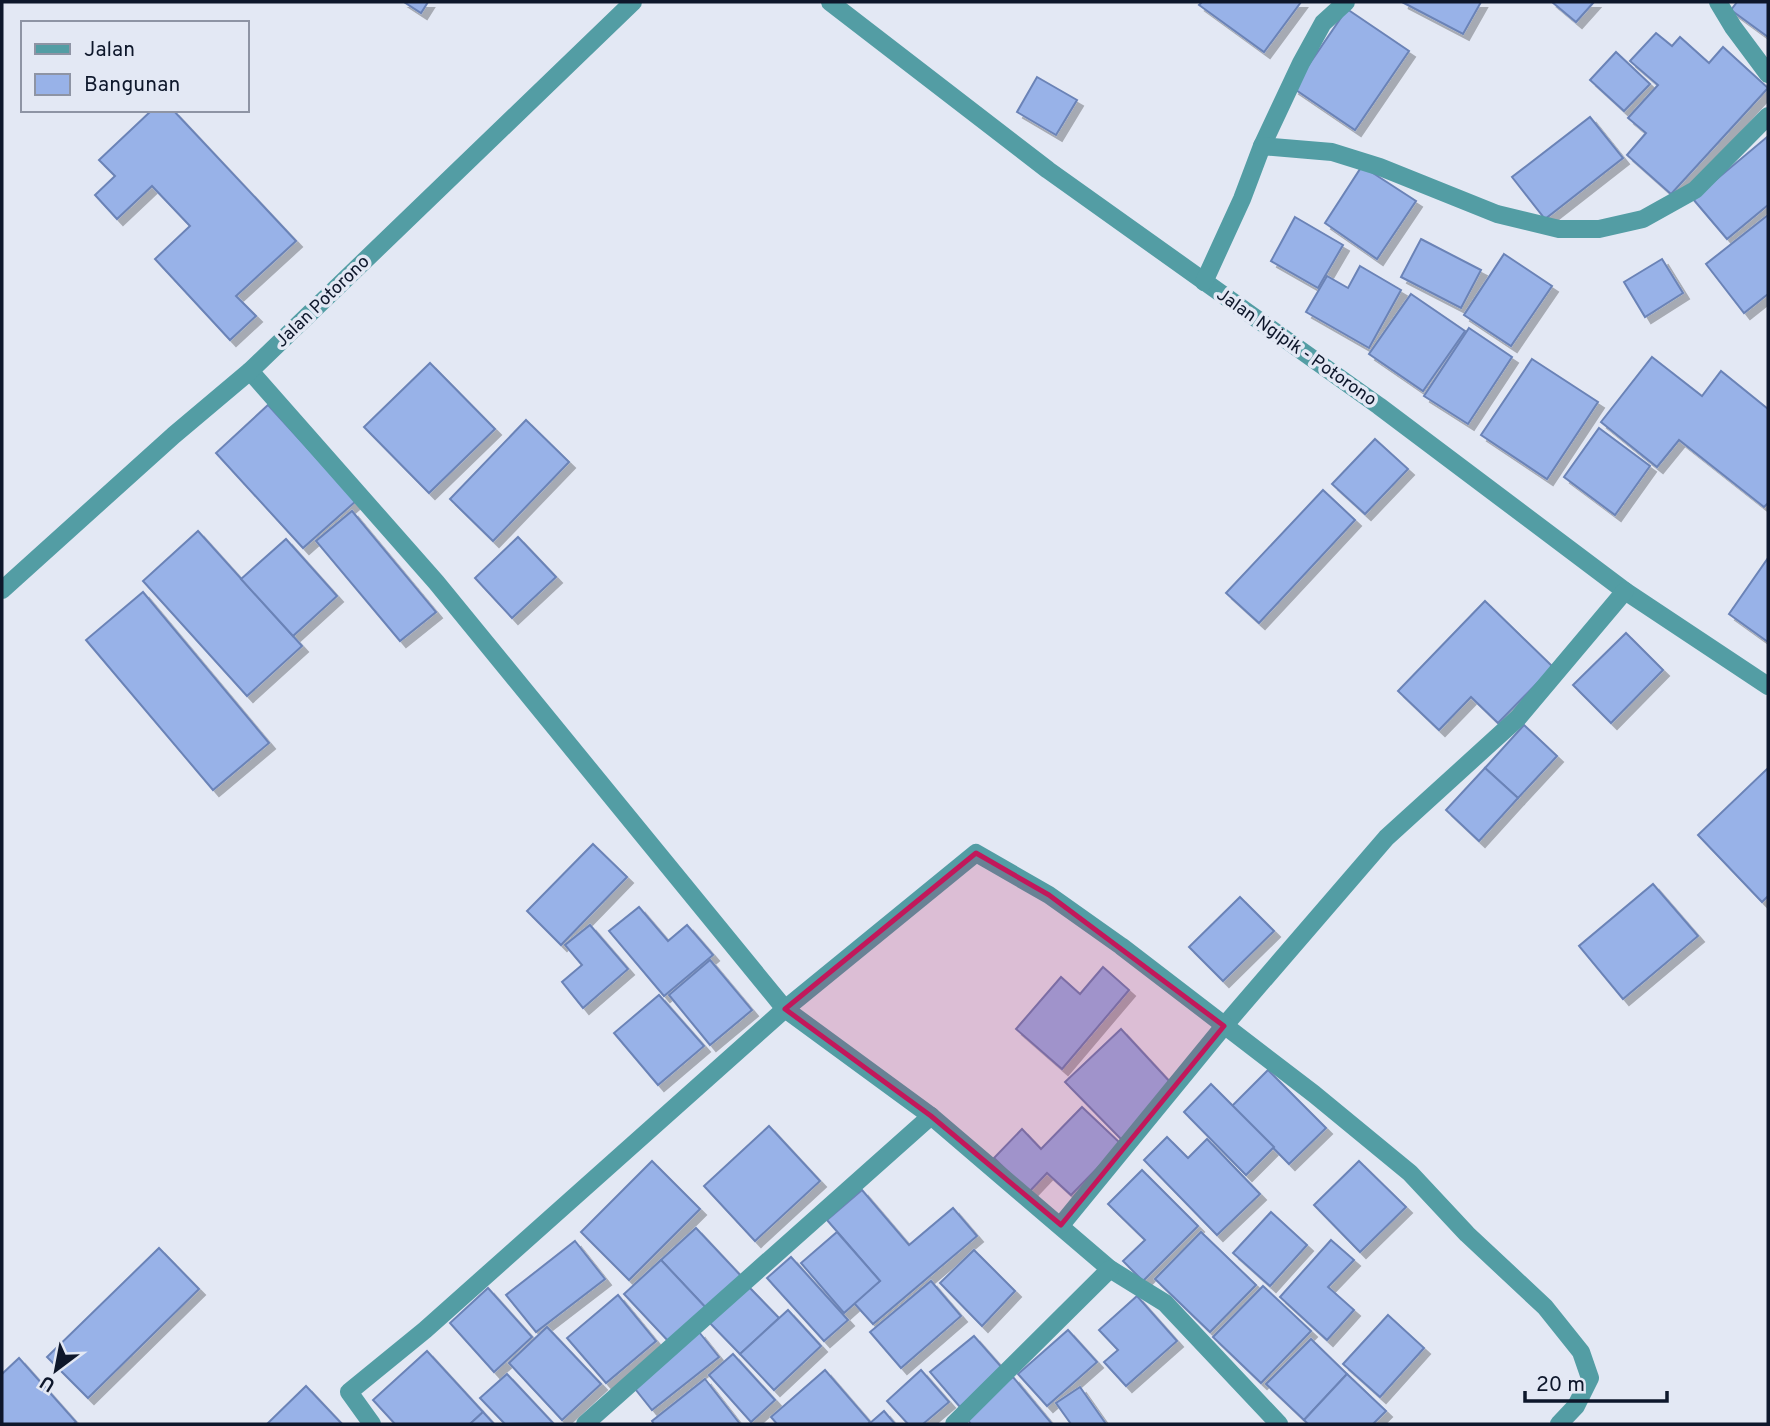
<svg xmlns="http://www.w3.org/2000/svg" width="1770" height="1426" viewBox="0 0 1770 1426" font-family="Overpass,sans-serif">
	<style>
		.building { fill: #98b2e8; stroke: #6b83b7; stroke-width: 2; filter: url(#shadow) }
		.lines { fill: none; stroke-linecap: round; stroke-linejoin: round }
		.minor { stroke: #539da4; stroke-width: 18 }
		.marked { fill: #c2185b; fill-opacity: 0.2; stroke: #c2185b; stroke-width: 5; stroke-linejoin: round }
		.labels { text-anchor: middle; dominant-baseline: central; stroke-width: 7; stroke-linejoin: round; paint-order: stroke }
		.street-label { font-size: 18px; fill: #0e172b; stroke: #e3e8f4 }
	</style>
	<defs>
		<filter id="shadow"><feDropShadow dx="6" dy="6" stdDeviation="0" flood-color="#0004"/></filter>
	</defs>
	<rect width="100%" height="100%" fill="#e3e8f4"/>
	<!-- building -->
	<g class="building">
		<polygon points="404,2 428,2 421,13"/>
		<polygon points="1202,2 1301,2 1264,52 1199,5"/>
		<polygon points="1402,2 1481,2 1463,34"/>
		<polygon points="1552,2 1594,2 1576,22"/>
		<polygon points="1737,2 1768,2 1768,37 1731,10"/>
		<polygon points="1347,9 1409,51 1355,130 1293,88"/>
		<polygon points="1656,33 1672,46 1680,37 1709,63 1723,47 1768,88 1671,194 1627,155 1646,133 1628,118 1658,85 1630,61"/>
		<polygon points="1616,52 1650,84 1624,111 1590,80"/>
		<polygon points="1037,77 1077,100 1056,135 1017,112"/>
		<polygon points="152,110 173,110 296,241 236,296 256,316 230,340 155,259 190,226 152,186 117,219 95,195 115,176 99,160"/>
		<polygon points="1590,117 1623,158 1545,219 1512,177"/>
		<polygon points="1767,137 1768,205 1727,239 1693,199"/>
		<polygon points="1362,166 1416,201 1377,259 1325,223"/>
		<polygon points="1768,215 1768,294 1744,313 1706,264"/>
		<polygon points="1295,217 1343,245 1318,288 1271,261"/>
		<polygon points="1421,239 1481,270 1461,308 1401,277"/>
		<polygon points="1504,254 1552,286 1511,346 1464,315"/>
		<polygon points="1662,259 1683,293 1645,317 1624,282"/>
		<polygon points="1360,266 1401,290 1369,348 1306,312 1327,276 1348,288"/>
		<polygon points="1411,294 1465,331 1423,391 1369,354"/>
		<polygon points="1469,328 1512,357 1468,424 1424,396"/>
		<polygon points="1652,357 1702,396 1721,371 1768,409 1768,503 1764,507 1679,440 1657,467 1601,422"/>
		<polygon points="1532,359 1598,402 1547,479 1481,435"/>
		<polygon points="430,363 495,429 429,493 364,427"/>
		<polygon points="268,405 356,501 303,548 216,453"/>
		<polygon points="526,420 569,462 493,541 450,499"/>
		<polygon points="1599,428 1650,466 1615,515 1564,477"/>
		<polygon points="1375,439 1408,469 1365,514 1332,484"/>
		<polygon points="1323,490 1355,520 1259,623 1226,593"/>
		<polygon points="352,511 436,612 400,641 316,541"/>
		<polygon points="198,531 302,646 247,696 143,581"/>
		<polygon points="518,537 556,577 512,618 475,578"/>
		<polygon points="286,539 337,596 293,636 241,579"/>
		<polygon points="1768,558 1768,642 1729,614"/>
		<polygon points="143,592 269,743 213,790 86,640"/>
		<polygon points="1485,601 1553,667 1498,723 1471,697 1439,730 1398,691"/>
		<polygon points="1626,633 1663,670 1611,723 1573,685"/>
		<polygon points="1524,725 1557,756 1518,798 1485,768"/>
		<polygon points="1485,768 1518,798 1479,841 1446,810"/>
		<polygon points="1768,768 1768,896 1762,902 1698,835"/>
		<polygon points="593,844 627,877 561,945 527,911"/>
		<polygon points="1653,884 1698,936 1623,999 1579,946"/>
		<polygon points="1240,897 1274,931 1223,981 1189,947"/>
		<polygon points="639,907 668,941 687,925 713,955 664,996 609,931"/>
		<polygon points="590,925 628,969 583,1008 562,982 582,965 565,945"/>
		<polygon points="710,960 752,1010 710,1045 669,995"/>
		<polygon points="1103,967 1129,990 1062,1069 1016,1029 1061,977 1080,994"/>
		<polygon points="659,995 704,1046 658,1085 614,1033"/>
		<polygon points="1121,1029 1171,1083 1122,1140 1065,1082"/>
		<polygon points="1268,1070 1326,1128 1289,1164 1232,1106"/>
		<polygon points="1211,1084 1274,1147 1246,1175 1184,1112"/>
		<polygon points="1082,1107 1121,1144 1071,1195 1047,1173 1029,1192 994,1158 1022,1129 1041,1149"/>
		<polygon points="769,1126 820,1181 755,1241 704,1186"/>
		<polygon points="1167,1137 1188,1158 1207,1139 1260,1194 1217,1235 1144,1160"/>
		<polygon points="652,1161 700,1209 629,1280 581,1232"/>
		<polygon points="1359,1161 1406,1207 1360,1252 1314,1205"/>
		<polygon points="1142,1170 1198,1226 1143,1281 1123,1261 1145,1240 1108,1204"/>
		<polygon points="862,1190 909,1245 953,1208 977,1236 873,1324 854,1303 880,1281 827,1220"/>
		<polygon points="1271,1212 1307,1245 1270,1286 1233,1253"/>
		<polygon points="696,1228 743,1278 708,1310 661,1260"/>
		<polygon points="837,1232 880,1281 844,1313 801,1263"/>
		<polygon points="1201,1232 1256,1285 1210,1332 1155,1279"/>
		<polygon points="1331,1240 1354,1260 1328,1287 1354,1310 1327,1340 1280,1297"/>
		<polygon points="575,1241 605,1279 536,1332 506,1295"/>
		<polygon points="159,1248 199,1289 88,1398 47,1357"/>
		<polygon points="974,1250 1015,1291 982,1326 940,1283"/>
		<polygon points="791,1257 848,1320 824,1341 767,1278"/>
		<polygon points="661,1260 708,1310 671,1344 624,1294"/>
		<polygon points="931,1281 961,1316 901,1368 870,1332"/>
		<polygon points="746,1284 779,1318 740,1354 707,1320"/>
		<polygon points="1263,1286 1311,1331 1261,1383 1213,1337"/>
		<polygon points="488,1288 532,1337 494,1372 450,1323"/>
		<polygon points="618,1295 656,1341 606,1383 567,1338"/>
		<polygon points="1137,1296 1177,1341 1126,1386 1104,1362 1118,1350 1099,1330"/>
		<polygon points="788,1310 821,1346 774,1390 740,1354"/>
		<polygon points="1388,1315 1424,1348 1380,1397 1343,1364"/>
		<polygon points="547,1327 601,1384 562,1420 509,1363"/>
		<polygon points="1068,1330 1097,1362 1047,1406 1018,1374"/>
		<polygon points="699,1332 719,1357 652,1410 632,1385"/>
		<polygon points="974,1336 1004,1370 960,1407 930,1372"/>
		<polygon points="1311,1339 1347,1374 1304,1420 1266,1384"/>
		<polygon points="427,1351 483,1412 470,1424 395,1424 373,1400"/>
		<polygon points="733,1354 775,1400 751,1422 709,1375"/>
		<polygon points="19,1358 76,1422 73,1424 2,1424 2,1374"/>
		<polygon points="825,1370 870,1422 868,1424 777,1424 771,1417"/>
		<polygon points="921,1370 949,1402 923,1424 908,1424 887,1401"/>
		<polygon points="507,1374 553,1423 505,1424 480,1398"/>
		<polygon points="1347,1374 1386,1411 1373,1424 1308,1424 1304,1420"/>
		<polygon points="1013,1377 1052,1424 971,1424 964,1415"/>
		<polygon points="705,1379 740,1424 654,1424 652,1421"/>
		<polygon points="306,1386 342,1424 267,1424"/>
		<polygon points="1080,1387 1106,1424 1071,1424 1056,1403"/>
		<polygon points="884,1411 895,1424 869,1424"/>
		<polygon points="483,1412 494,1424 470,1424"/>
	</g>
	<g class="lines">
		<!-- minor -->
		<g class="minor">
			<polyline points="830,2 1048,170 1379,406 1625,591 1768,686"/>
			<polyline points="1718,2 1733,27 1768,74"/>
			<polyline points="1262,146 1301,63 1323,23 1346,2"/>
			<polyline points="1204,282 1242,199 1262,146 1332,152 1380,167 1497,214 1559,229 1599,229 1643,219 1695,190 1768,116"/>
			<polyline points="250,371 436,582 785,1009 931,1116 1110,1269 1165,1303 1279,1424"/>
			<polyline points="2,590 174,435 250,371 633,2"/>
			<polyline points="1061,1225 1224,1026 1386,838 1518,718 1625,591"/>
			<polyline points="372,1424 349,1392 425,1330 785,1009 976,853 1049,895 1121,946 1314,1094 1410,1173 1467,1234 1545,1307 1581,1352 1590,1378 1576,1406 1559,1424"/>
			<polyline points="585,1424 931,1116"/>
			<polyline points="954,1424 1110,1269"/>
		</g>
	</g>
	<!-- marked area -->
	<path class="marked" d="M976 853 1049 895 1224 1026 1061 1225 931 1116 785 1009Z"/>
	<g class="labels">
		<!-- street labels -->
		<g class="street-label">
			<text transform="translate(323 302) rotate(-44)">Jalan Potorono</text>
			<text transform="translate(1296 348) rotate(35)">Jalan Ngipik - Potorono</text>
		</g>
	</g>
	<!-- border -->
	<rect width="1770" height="1426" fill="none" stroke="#0e172b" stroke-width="7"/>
	<!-- legend -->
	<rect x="21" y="21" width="228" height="91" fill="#e3e8f4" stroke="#8e94a4" stroke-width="2"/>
	<rect x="35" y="44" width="35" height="10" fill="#539da4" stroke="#8e94a4" stroke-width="2"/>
	<text x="84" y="56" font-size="21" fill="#0e172b">Jalan</text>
	<rect x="35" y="74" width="35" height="21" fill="#98b2e8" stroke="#8e94a4" stroke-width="2"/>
	<text x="84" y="91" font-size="21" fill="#0e172b">Bangunan</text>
	<!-- north arrow -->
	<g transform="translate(56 1370) rotate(212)" stroke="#e3e8f4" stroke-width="5" paint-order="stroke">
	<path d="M0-5L12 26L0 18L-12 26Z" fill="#0e172b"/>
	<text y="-10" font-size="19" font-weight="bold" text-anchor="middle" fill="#0e172b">U</text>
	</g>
	<!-- scale -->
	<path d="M1525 1391v10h142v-10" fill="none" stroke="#0e172b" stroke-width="3.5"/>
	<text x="1536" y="1391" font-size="21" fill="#0e172b" stroke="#e3e8f4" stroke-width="5" paint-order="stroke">20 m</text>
</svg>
